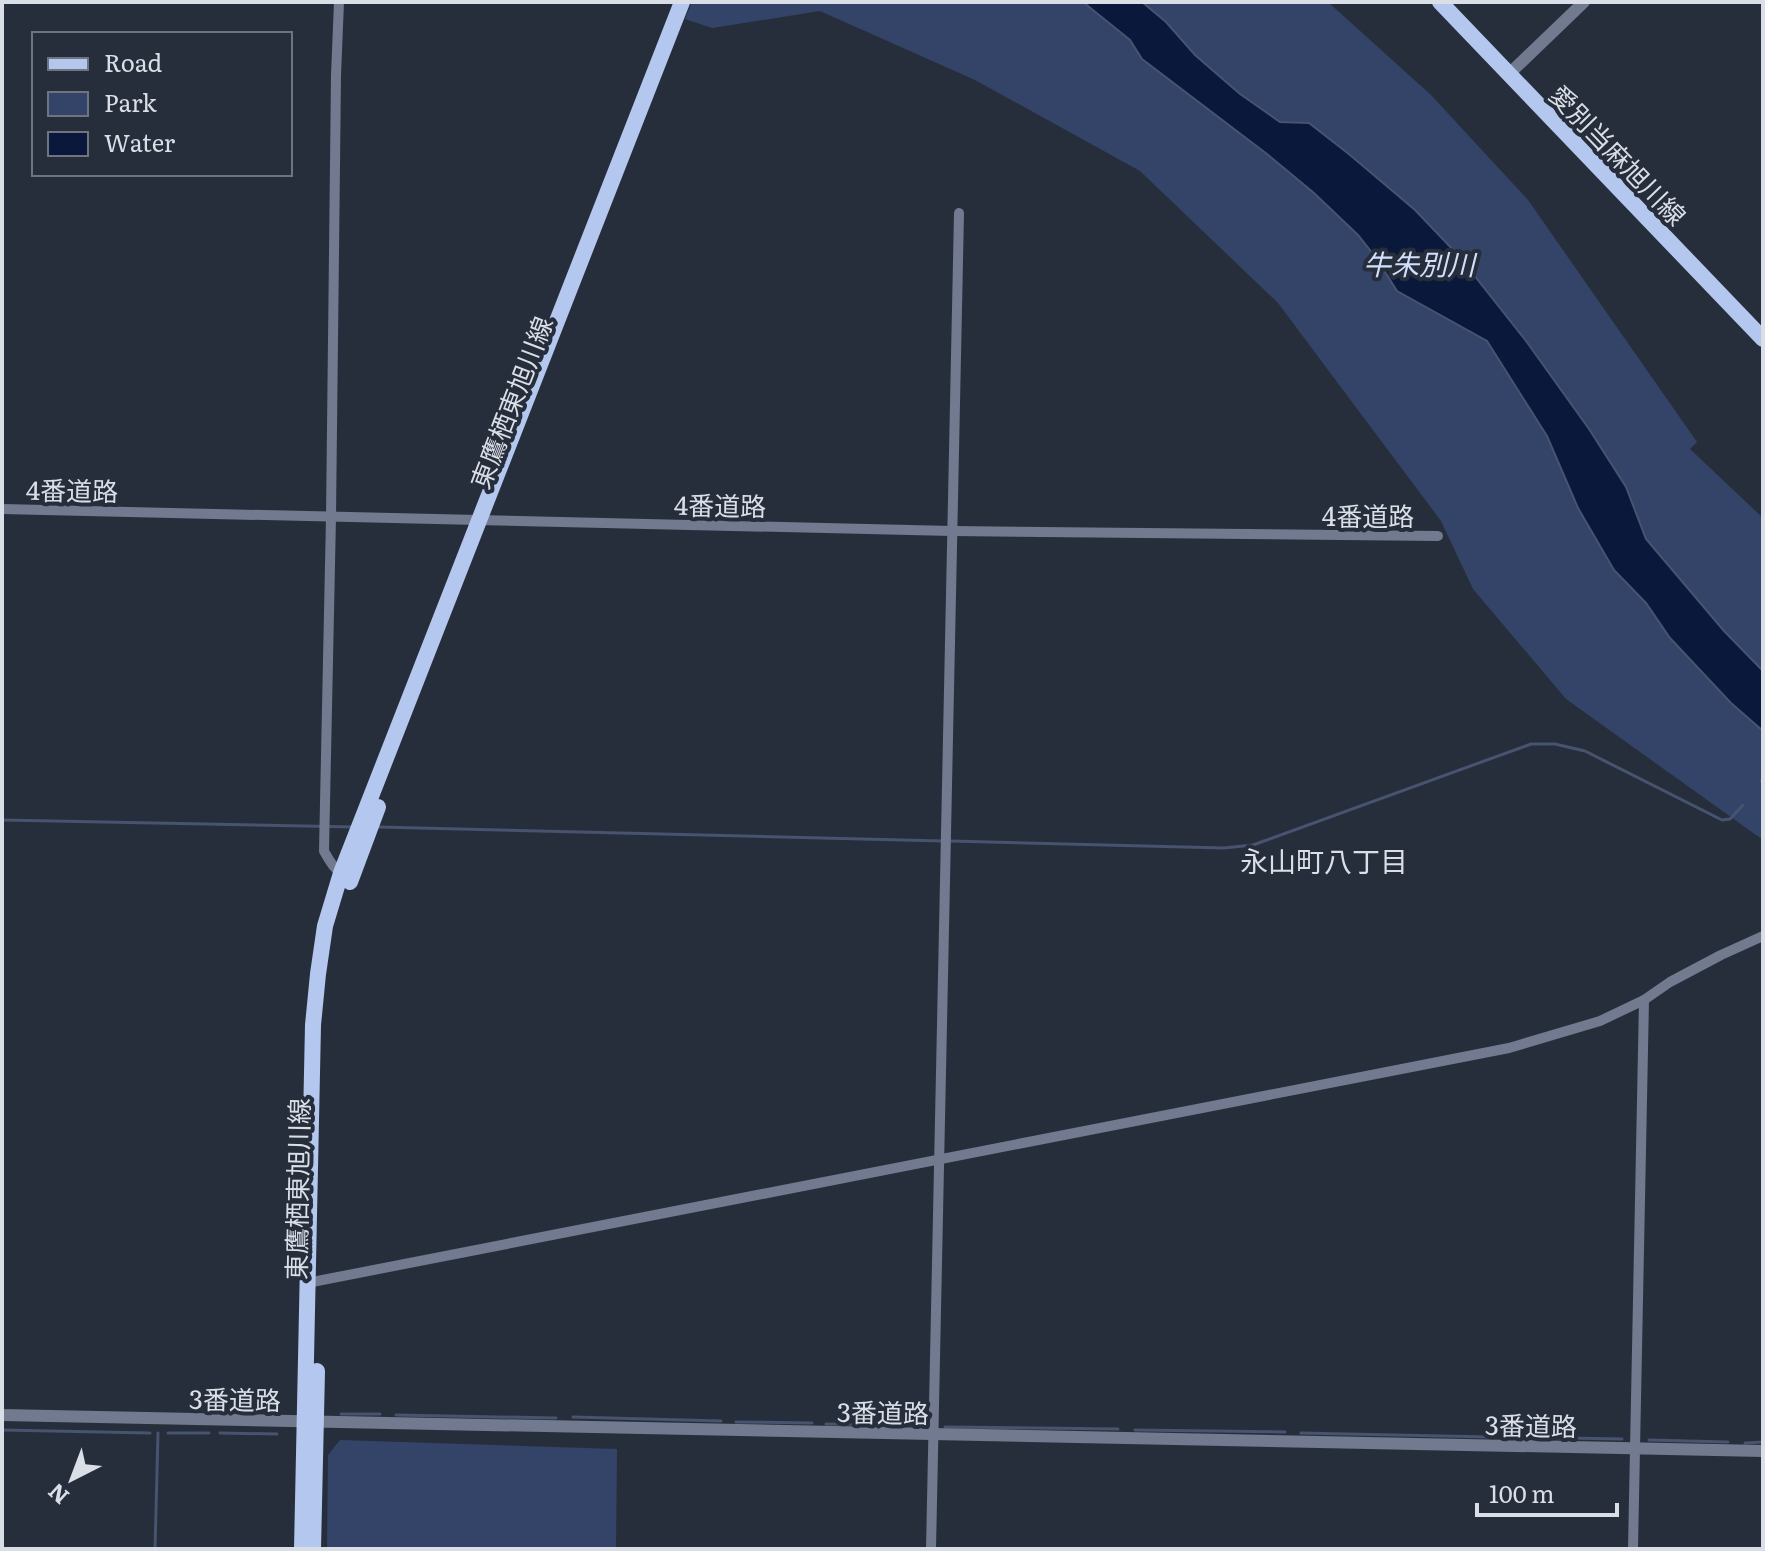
<svg xmlns="http://www.w3.org/2000/svg" width="1765" height="1551" viewBox="0 0 1765 1551" font-family="Literata,'Noto Sans JP',serif">
	<style>
		.green { fill: #334468 }
		.water { fill: #09183b; stroke: #47536f; stroke-width: 2 }
		.lines { fill: none; stroke-linecap: round; stroke-linejoin: round }
		.stream { stroke: #47536f; stroke-width: 3 }
		.minor { stroke: #717a8e; stroke-width: 10 }
		.tertiary { stroke: #717a8e; stroke-width: 12 }
		.primary { stroke: #b4c7ef; stroke-width: 16 }
		.labels { text-anchor: middle; dominant-baseline: central; stroke-width: 8; stroke-linejoin: round; paint-order: stroke }
		.street-label { font-size: 26px; fill: #d9dee7; stroke: #272e3b }
		.water-label { font-size: 28px; font-style: italic; fill: #d2dffb; stroke: #272e3b }
		.neighbourhood-label { font-size: 28px; fill: #d9dee7; stroke: #272e3b }
	</style>
	<rect width="100%" height="100%" fill="#272e3b"/>
	<!-- green -->
	<g class="green">
		<polygon points="692,2 1083,2 1130,40 1142,59 1267,154 1314,192 1358,235 1377,259 1397,291 1487,341 1547,436 1578,508 1614,570 1646,603 1670,638 1731,703 1763,731 1763,840 1566,699 1473,589 1441,521 1278,303 1140,171 975,80 820,11 712,28 685,19"/>
		<polygon points="1142,2 1328,2 1431,95 1528,200 1697,442 1690,449 1763,518 1763,671 1724,631 1646,539 1626,487 1589,429 1526,341 1458,255 1415,210 1350,155 1309,123 1280,122 1240,94 1195,55 1166,22"/>
		<polygon points="340,1440 617,1449 616,1549 327,1549 328,1455"/>
	</g>
	<!-- water -->
	<polygon class="water" points="1083,2 1142,2 1166,22 1195,55 1240,94 1280,122 1309,123 1350,155 1415,210 1458,255 1526,341 1589,429 1626,487 1646,539 1724,631 1763,671 1763,731 1731,703 1670,638 1646,603 1614,570 1578,508 1547,436 1487,341 1397,291 1377,259 1358,235 1314,193 1267,154 1142,59 1130,40"/>
	<g class="lines">
		<!-- stream -->
		<g class="stream">
			<polyline points="1761,781 1763,778"/>
			<polyline points="2,820 354,827"/>
			<polyline points="378,827 942,841"/>
			<polyline points="950,841 1224,848 1253,845 1531,744 1555,744 1585,751 1722,820 1730,819 1743,805"/>
			<polyline points="341,1414 380,1414"/>
			<polyline points="396,1415 556,1418"/>
			<polyline points="573,1417 721,1421"/>
			<polyline points="736,1422 812,1423"/>
			<polyline points="826,1424 925,1425"/>
			<polyline points="945,1427 1118,1429"/>
			<polyline points="2,1430 150,1433"/>
			<polyline points="1135,1430 1285,1432"/>
			<polyline points="168,1433 209,1433"/>
			<polyline points="220,1433 277,1434"/>
			<polyline points="1301,1433 1490,1437"/>
			<polyline points="1506,1437 1622,1439"/>
			<polyline points="1649,1440 1728,1442"/>
			<polyline points="1745,1443 1763,1442"/>
			<polyline points="155,1549 158,1433"/>
		</g>
		<!-- minor -->
		<g class="minor">
			<path d="M339 2 336 75 331 517 324 851C329 860 335 871 345 875"/>
			<polyline points="2,509 952,531 1438,536"/>
			<polyline points="307,1283 1509,1048 1600,1021 1644,1000 1670,982 1721,955 1763,936"/>
			<polyline points="931,1549 959,213"/>
			<polyline points="1633,1549 1644,1000"/>
		</g>
		<!-- tertiary -->
		<g class="tertiary">
			<polyline points="1509,74 1584,2"/>
			<polyline points="2,1415 1763,1451"/>
		</g>
		<!-- primary -->
		<g class="primary">
			<polyline points="1440,2 1763,339"/>
			<polyline points="350,882 378,807"/>
			<polyline points="302,1549 313,1025 318,974 325,926 341,873 682,2"/>
			<polyline points="313,1549 317,1371"/>
		</g>
	</g>
	<g class="labels">
		<!-- street labels -->
		<g class="street-label">
			<text transform="translate(1619 154) rotate(46)">愛別当麻旭川線</text>
			<text transform="translate(510 402) rotate(-69)">東鷹栖東旭川線</text>
			<text transform="translate(72 489) rotate(1)">4番道路</text>
			<text transform="translate(720 504) rotate(1)">4番道路</text>
			<text x="1368" y="514">4番道路</text>
			<text transform="translate(296 1189) rotate(-89)">東鷹栖東旭川線</text>
			<text transform="translate(235 1398) rotate(1)">3番道路</text>
			<text transform="translate(883 1411) rotate(1)">3番道路</text>
			<text transform="translate(1531 1424) rotate(1)">3番道路</text>
		</g>
		<!-- water labels -->
		<g class="water-label">
			<text x="1419" y="263">牛朱別川</text>
		</g>
		<!-- neighbourhood labels -->
		<g class="neighbourhood-label">
			<text x="1324" y="860">永山町八丁目</text>
		</g>
	</g>
	<!-- border -->
	<rect width="1765" height="1551" fill="none" stroke="#d9dee7" stroke-width="8"/>
	<!-- legend -->
	<rect x="32" y="32" width="260" height="144" fill="#272e3b" stroke="#6e7480" stroke-width="2"/>
	<rect x="48" y="58" width="40" height="12" fill="#b4c7ef" stroke="#6e7480" stroke-width="2"/>
	<text x="104" y="72" font-size="24" fill="#d9dee7">Road</text>
	<rect x="48" y="92" width="40" height="24" fill="#334468" stroke="#6e7480" stroke-width="2"/>
	<text x="104" y="112" font-size="24" fill="#d9dee7">Park</text>
	<rect x="48" y="132" width="40" height="24" fill="#09183b" stroke="#6e7480" stroke-width="2"/>
	<text x="104" y="152" font-size="24" fill="#d9dee7">Water</text>
	<!-- north arrow -->
	<g transform="translate(72 1479) rotate(222)" stroke="#272e3b" stroke-width="6" paint-order="stroke">
	<path d="M0-6L14 30L0 20L-14 30Z" fill="#d9dee7"/>
	<text y="-12" font-size="22" font-weight="bold" text-anchor="middle" fill="#d9dee7">N</text>
	</g>
	<!-- scale -->
	<path d="M1477 1503v12h140v-12" fill="none" stroke="#d9dee7" stroke-width="4"/>
	<text x="1489" y="1503" font-size="24" fill="#d9dee7" stroke="#272e3b" stroke-width="6" paint-order="stroke">100 m</text>
</svg>
